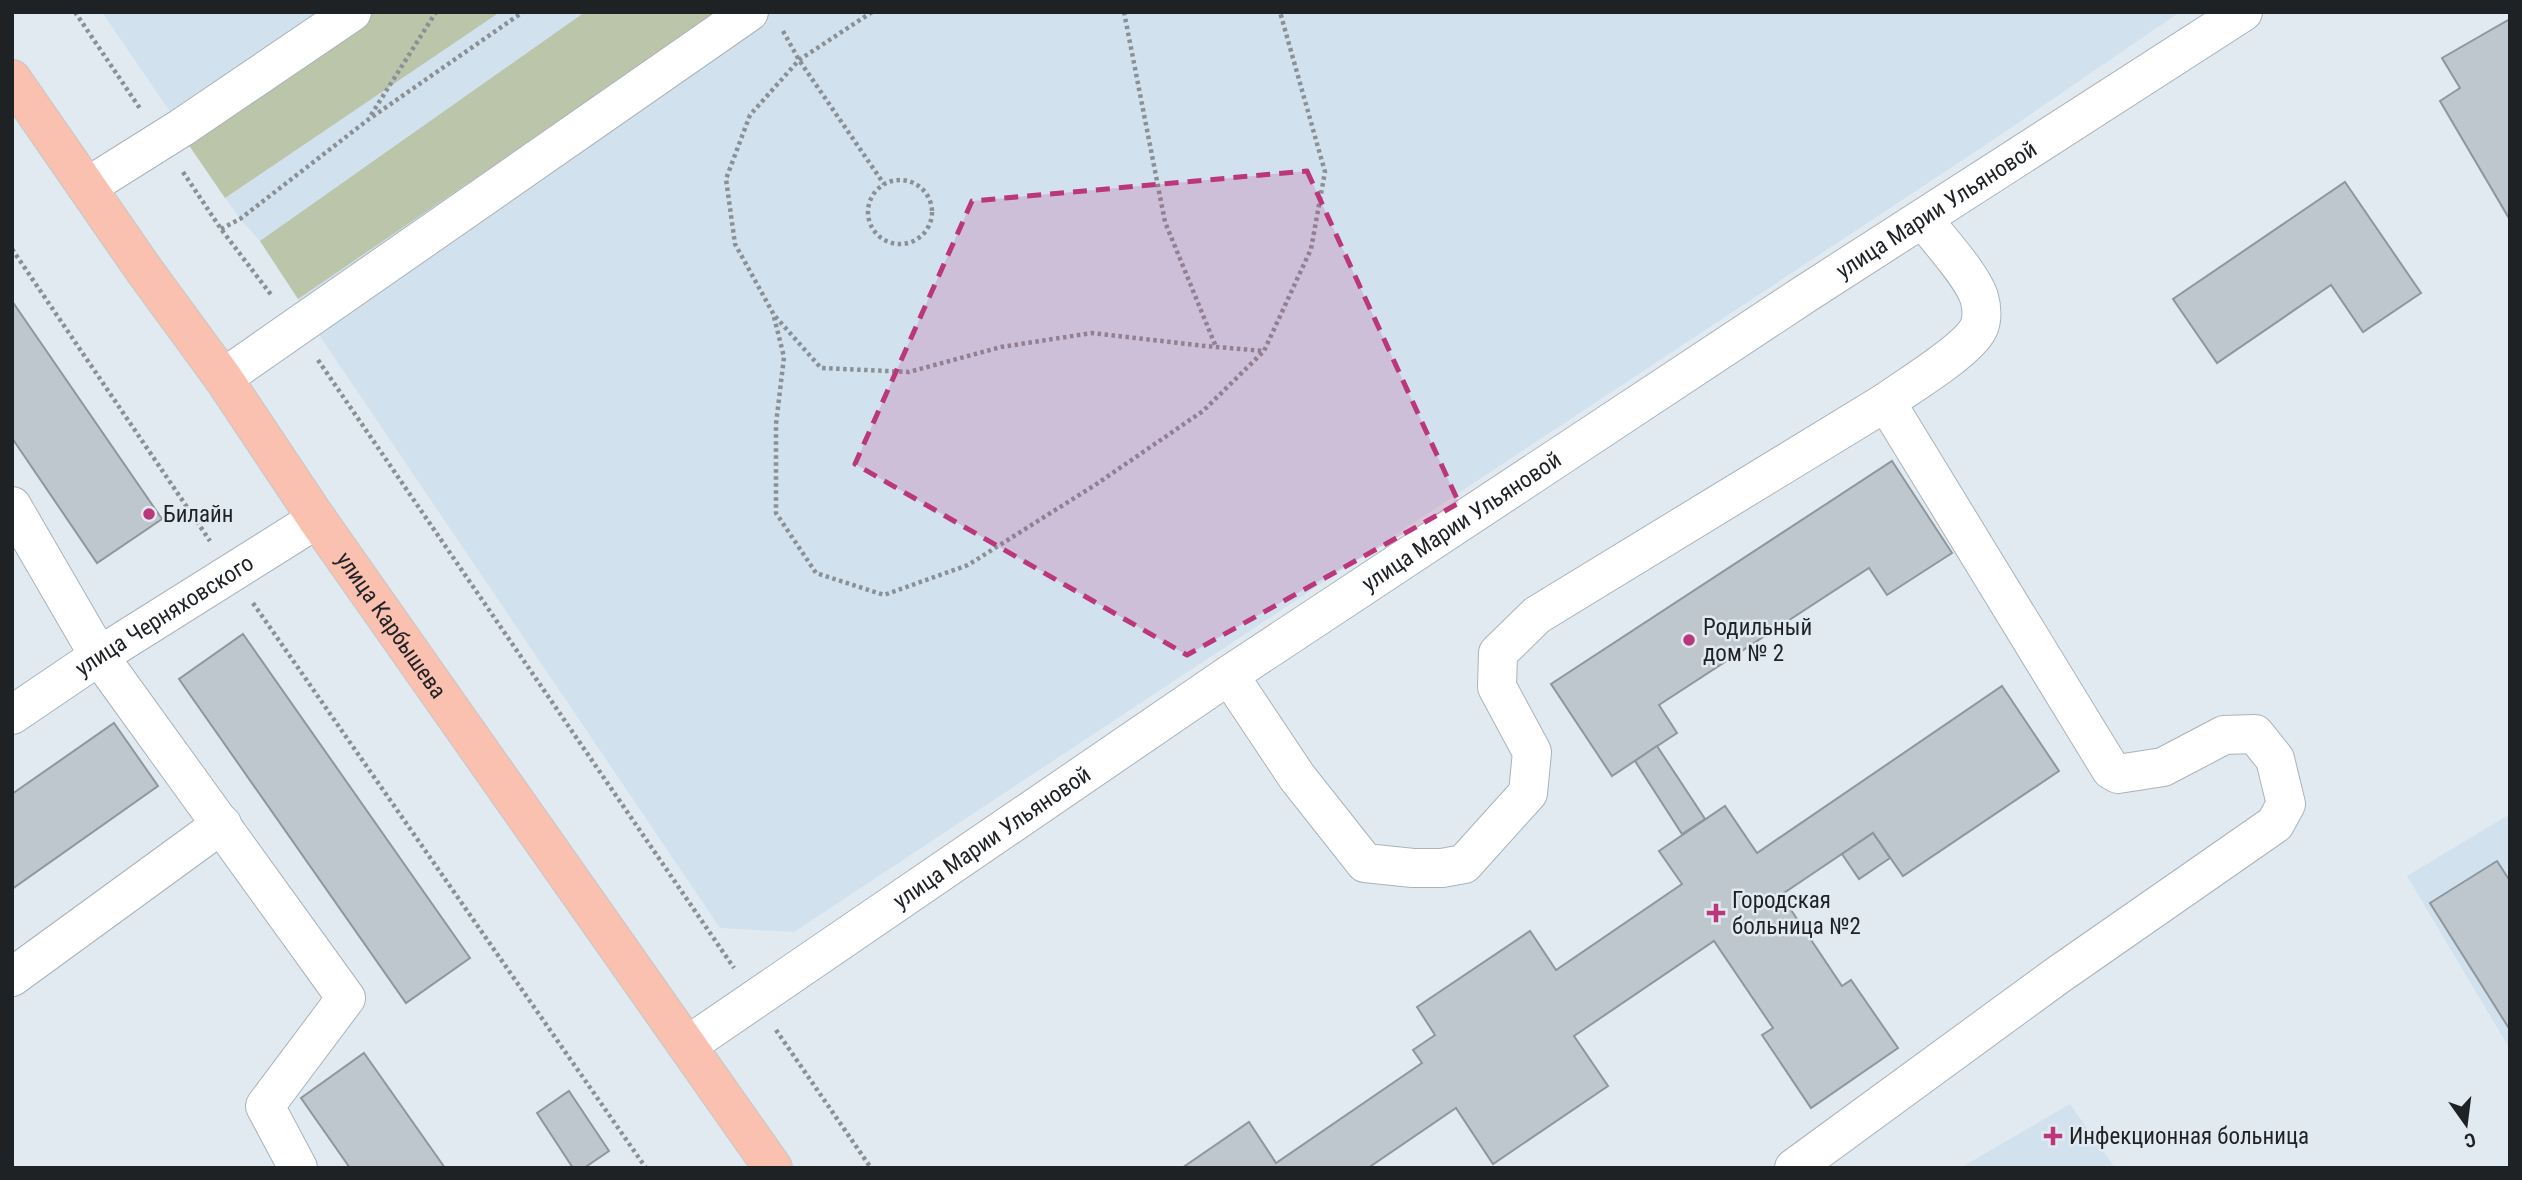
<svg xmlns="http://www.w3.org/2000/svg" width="2522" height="1180" viewBox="0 0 2522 1180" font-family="'Roboto Condensed',sans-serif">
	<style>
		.built { fill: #d2e1ee }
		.green { fill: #bbc5aa }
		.building { fill: #bfc7ce; stroke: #8f979e; stroke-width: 2 }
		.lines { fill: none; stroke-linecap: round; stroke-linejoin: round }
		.minor-casing { stroke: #abb3ba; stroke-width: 40 }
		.major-casing { stroke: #c5c6c6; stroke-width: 40 }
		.path { stroke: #8a9196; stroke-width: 4.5; stroke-dasharray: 3.5 3.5; stroke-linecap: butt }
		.minor { stroke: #fff; stroke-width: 38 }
		.major { stroke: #fac1b1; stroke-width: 38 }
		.marked { fill: #bb377c; fill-opacity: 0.2; stroke: #bb377c; stroke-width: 5; stroke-dasharray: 14 9; stroke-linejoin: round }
		.poi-dot { fill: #bb377c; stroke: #e1eaf1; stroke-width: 2.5 }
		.labels { text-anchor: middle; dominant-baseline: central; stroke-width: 5; stroke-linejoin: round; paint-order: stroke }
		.street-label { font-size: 23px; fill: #1f2225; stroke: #e1eaf1 }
		.poi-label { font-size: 23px; fill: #1f2225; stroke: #e1eaf1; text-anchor: start }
	</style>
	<rect width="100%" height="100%" fill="#e1eaf1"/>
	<!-- built -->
	<g class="built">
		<polygon points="102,12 2180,12 1990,142 794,932 720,928 309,320 298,299 260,241 240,219 186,141 181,128"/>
		<polygon points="2510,814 2510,1049 2407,876"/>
		<polygon points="2070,1104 2115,1168 1960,1168"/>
	</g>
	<!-- green -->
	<g class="green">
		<polygon points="371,12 500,12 225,198 186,141"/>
		<polygon points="585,12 719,12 298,299 260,241"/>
	</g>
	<!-- building -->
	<g class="building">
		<polygon points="2510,19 2510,220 2440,101 2460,88 2442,58"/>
		<polygon points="2345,182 2421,293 2363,332 2331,285 2217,363 2173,299"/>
		<polygon points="12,301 162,519 97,563 12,438"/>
		<polygon points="1892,461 1952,553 1887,595 1869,568 1659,705 1677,733 1612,776 1551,684"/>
		<polygon points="243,634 470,958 406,1003 179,679"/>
		<polygon points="2002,686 2059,771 1903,876 1873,833 1781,895 1842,986 1851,980 1898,1048 1811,1108 1762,1035 1773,1028 1714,941 1574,1036 1608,1086 1493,1164 1456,1108 1368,1168 1182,1168 1249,1122 1276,1163 1422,1063 1413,1050 1435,1035 1417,1007 1530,931 1556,970 1682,884 1659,851 1725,806 1757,853"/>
		<polygon points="114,723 158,786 12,889 12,794"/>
		<polygon points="1657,746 1705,819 1682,834 1635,761"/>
		<polygon points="1873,833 1890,858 1859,879 1842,854"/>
		<polygon points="2497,861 2510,881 2510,1030 2430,903"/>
		<polygon points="364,1053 445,1168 350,1168 301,1098"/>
		<polygon points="569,1091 609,1151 584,1168 573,1168 537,1113"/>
	</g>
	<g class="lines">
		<!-- minor casing -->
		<g class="minor-casing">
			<g id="minor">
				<polyline points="87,187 181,128 352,12"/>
				<polyline points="223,378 749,12"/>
				<path d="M1886 402C1908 386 1967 351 1978 329 1983 320 1982 307 1979 297 1971 274 1939 240 1923 219"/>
				<polyline points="12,506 99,656 346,998 265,1106 298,1168"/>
				<polyline points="1229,675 1297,777 1365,863 1413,868 1442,868 1464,864 1528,793 1532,752 1497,687 1498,653 1537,615 1886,402 2111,770 2118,774 2163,767 2224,735 2255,734 2275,759 2286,804 2275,824 2058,975 1794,1168"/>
				<path id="s1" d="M12 715 99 656 317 519"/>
				<polyline points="12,977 222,824"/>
				<path id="s2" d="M688 1045 1229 675 1805 294 2243 12"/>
			</g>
		</g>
		<!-- major casing -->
		<g class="major-casing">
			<g id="major">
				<path id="s3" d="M12 79 144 270 223 378 317 519 773 1168"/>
			</g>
		</g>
		<!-- path -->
		<g class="path">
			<polyline points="75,12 141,110"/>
			<polyline points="872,12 799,60 750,115 726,179 735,244 774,315 821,368 909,372 1001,347 1092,333 1205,346 1264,351 1311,249 1325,172 1280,12"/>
			<polyline points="1124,12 1165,222 1216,347"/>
			<polyline points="783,31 799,60 884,184"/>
			<polyline points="371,115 436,12"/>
			<polyline points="183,172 221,229 272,296"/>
			<circle cx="900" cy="212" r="32"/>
			<polyline points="221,229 240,219 369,119 523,12"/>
			<polyline points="12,249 210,541"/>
			<polyline points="774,317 784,357 776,424 776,513 816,573 884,595 968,565 1095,485 1203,411 1264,351"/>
			<polyline points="318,360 734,968"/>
			<polyline points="253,603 646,1168"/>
			<polyline points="776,1030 871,1168"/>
		</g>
		<!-- minor -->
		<use href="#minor" class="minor"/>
		<!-- major -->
		<use href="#major" class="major"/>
	</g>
	<!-- marked area -->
	<path class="marked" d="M1307 171 1459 503 1187 655 855 464 972 201Z"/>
	<!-- markers -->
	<g class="poi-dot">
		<circle cx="149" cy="514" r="7"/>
		<circle cx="1689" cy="640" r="7"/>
		<path d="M1712.5 902.5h7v7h7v7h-7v7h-7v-7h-7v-7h7z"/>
		<path d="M2049.5 1125.5h7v7h7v7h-7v7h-7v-7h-7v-7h7z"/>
	</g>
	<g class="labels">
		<!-- street labels -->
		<g class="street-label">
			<text stroke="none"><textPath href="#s2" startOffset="1502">улица Марии Ульяновой</textPath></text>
			<text stroke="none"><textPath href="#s2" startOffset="934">улица Марии Ульяновой</textPath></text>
			<text stroke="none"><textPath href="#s1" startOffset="182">улица Черняховского</textPath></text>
			<text stroke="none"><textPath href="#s3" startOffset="665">улица Карбышева</textPath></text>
			<text stroke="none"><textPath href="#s2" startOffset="368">улица Марии Ульяновой</textPath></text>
		</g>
		<!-- poi labels -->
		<g class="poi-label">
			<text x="163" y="514">Билайн</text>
			<text x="1703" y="627">Родильный<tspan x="1703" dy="26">дом № 2</tspan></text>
			<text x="1732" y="900">Городская<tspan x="1732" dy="26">больница №2</tspan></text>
			<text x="2069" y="1136">Инфекционная больница</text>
		</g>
	</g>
	<!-- border -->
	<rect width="2522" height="1180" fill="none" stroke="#1f2225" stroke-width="28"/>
	<!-- north arrow -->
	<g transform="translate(2466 1124) rotate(166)" stroke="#e1eaf1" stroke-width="5" paint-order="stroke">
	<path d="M0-5L12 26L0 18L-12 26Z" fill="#1f2225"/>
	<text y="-10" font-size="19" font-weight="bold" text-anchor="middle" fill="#1f2225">С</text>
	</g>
</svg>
